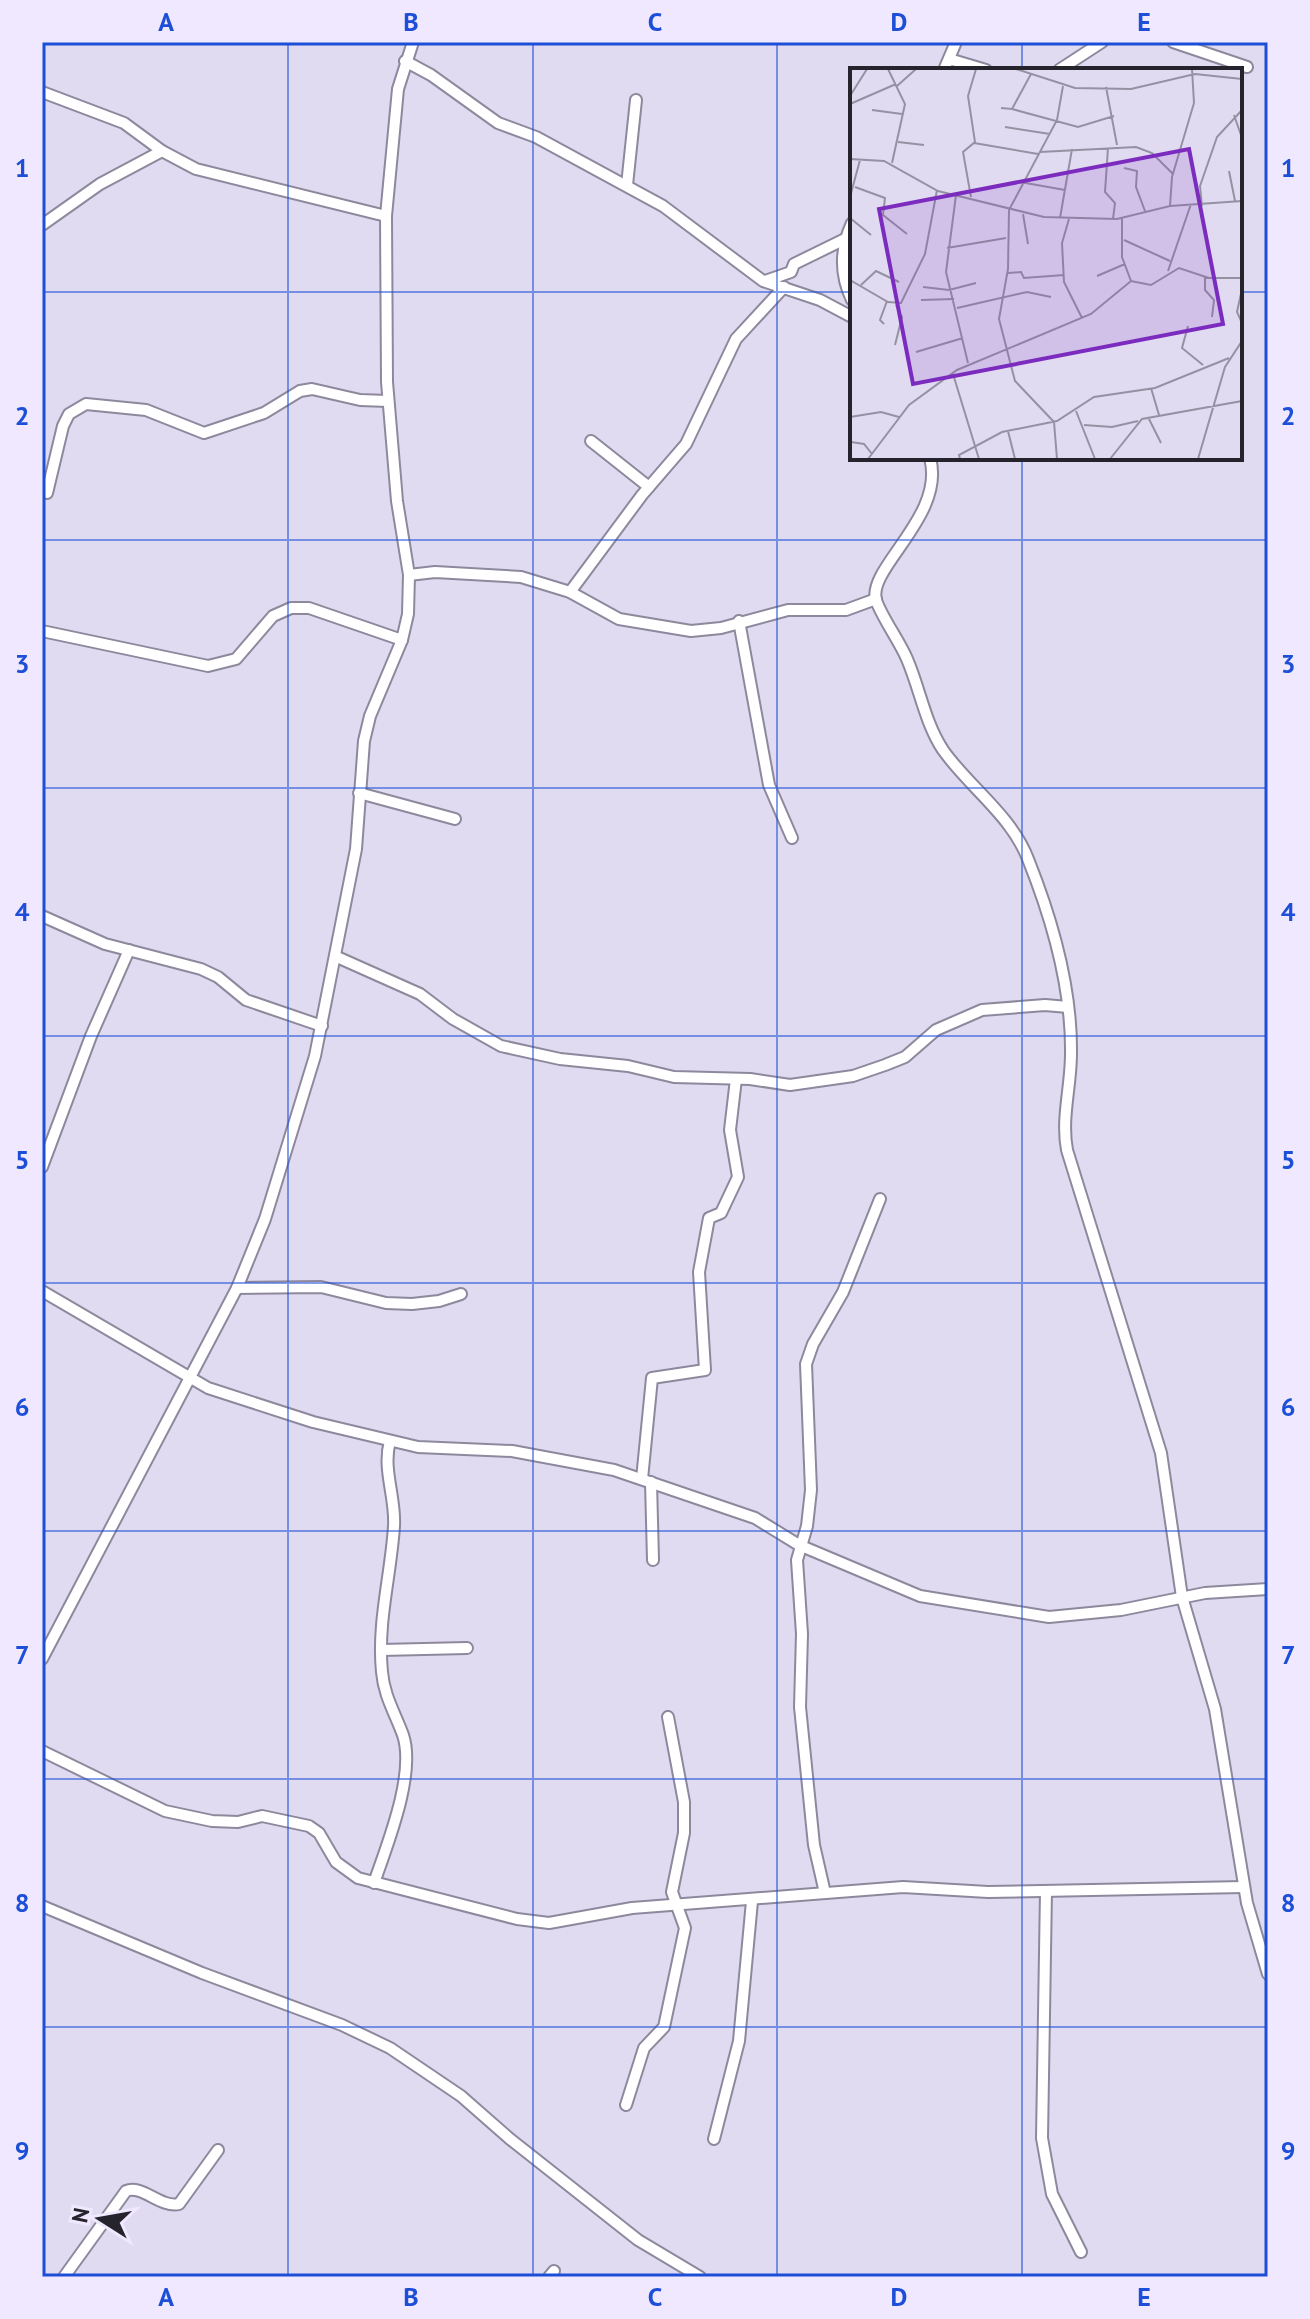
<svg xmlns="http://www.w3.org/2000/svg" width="1310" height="2319" viewBox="0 0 1310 2319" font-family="'PT Sans',sans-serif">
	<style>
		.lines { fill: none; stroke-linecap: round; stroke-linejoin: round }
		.minor-casing { stroke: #8e889d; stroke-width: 14 }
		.minor { stroke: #fff; stroke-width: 10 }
		.grid { fill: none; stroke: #1d4ed8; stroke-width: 2; stroke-opacity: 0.55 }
		.inset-road { fill: none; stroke: #9691a2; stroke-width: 2 }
		.view { fill: #7b2cbf; fill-opacity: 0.15; stroke: #7b2cbf; stroke-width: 4 }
		.inset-edge { fill: none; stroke: #25232b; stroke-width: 4 }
		.neatline { fill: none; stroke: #1d4ed8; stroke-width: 3 }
		.grid-label { font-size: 26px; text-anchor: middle; font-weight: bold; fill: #1d4ed8 }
	</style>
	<rect width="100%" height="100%" fill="#e1dbf1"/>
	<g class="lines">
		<!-- minor casing -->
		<g class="minor-casing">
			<g id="minor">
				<polyline points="1173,42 1247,67"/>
				<polyline points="949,59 986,70"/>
				<polyline points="405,61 431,75 498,123 536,137 663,206 763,281 820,300 852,317"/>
				<polyline points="944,70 956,42"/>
				<polyline points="1059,70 1102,42"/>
				<polyline points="42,92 124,123 162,151 196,169 386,216"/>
				<polyline points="627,185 636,100"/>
				<path d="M852 223C840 249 840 275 852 300"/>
				<polyline points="42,225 100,184 162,151"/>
				<polyline points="765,281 791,272 794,264 845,239"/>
				<polyline points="591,441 649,487"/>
				<path d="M930 458C946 516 867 568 876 600 881 616 900 642 907 659 920 689 925 723 943 750 969 787 1011 815 1028 859 1052 919 1072 989 1071 1054 1071 1087 1061 1118 1067 1150L1161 1453 1182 1597 1215 1709 1247 1903 1268 1974"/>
				<polyline points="47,493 63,426 69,414 86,404 146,410 204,433 264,413 300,391 312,389 360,400 388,401"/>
				<polyline points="409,575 435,572 521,577 570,592 619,619 691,631 721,628 788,610 846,610 876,599"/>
				<polyline points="570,592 642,495 686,444 736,339 784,287"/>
				<polyline points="739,621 769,785 792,838"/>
				<polyline points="42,631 208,666 236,659 273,616 291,608 309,608 402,640"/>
				<polyline points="359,793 455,819"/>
				<polyline points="42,916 105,944 201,969 218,977 246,1000 322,1026"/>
				<polyline points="337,957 420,994 453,1019 501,1046 560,1059 628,1066 674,1077 750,1079 790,1085 853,1076 885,1065 905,1057 936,1030 982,1010 1045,1005 1068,1007"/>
				<polyline points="42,1167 91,1036 129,950"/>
				<polyline points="237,1288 321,1287 386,1303 412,1304 439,1301 461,1294"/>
				<polyline points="42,1291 208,1388 313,1422 418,1447 512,1451 614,1470 755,1518 799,1545 920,1596 1049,1617 1121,1610 1205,1593 1268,1589"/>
				<polyline points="642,1479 652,1378 705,1370 699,1272 709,1218 721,1213 738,1177 730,1130 736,1079"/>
				<polyline points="651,1482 653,1560"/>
				<polyline points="381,1650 467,1648"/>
				<polyline points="42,1659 237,1288 265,1219 315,1056 356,849 364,741 370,716 402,640 408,614 409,575 397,501 387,382 386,216 398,89 413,42"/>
				<polyline points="42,1751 165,1811 212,1821 238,1822 262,1816 309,1826 319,1833 336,1862 358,1878 517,1919 549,1923 632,1908 903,1887 988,1892 1244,1887"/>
				<path d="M374 1883C387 1845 416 1774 403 1735 395 1713 384 1696 382 1672 377 1622 391 1575 394 1526 396 1498 382 1469 390 1441"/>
				<polyline points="1046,1891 1042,2138 1052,2194 1081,2252"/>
				<polyline points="825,1893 814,1845 800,1707 802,1634 797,1560 807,1526 811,1490 806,1364 813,1344 843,1292 880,1199"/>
				<polyline points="42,1906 202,1973 342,2025 390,2048 461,2096 510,2139 638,2240 700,2277"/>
				<polyline points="626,2105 644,2048 664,2027 685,1928 672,1892 684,1833 684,1802 668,1717"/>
				<polyline points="714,2139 739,2041 752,1901"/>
				<path d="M64 2277 126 2191C142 2184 160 2208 179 2204L218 2150"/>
				<polyline points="549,2277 554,2271"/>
			</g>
		</g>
		<!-- minor -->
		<use href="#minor" class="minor"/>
	</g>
	<!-- grid -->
	<path class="grid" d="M288 42V2277M533 42V2277M777 42V2277M1022 42V70M42 292H852M1240 292H1268M1022 458V2277M42 540H1268M42 788H1268M42 1036H1268M42 1283H1268M42 1531H1268M42 1779H1268M42 2027H1268"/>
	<!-- overview -->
	<g transform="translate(850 68)">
		<rect width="392" height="392" fill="#e1dbf1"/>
		<path class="inset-road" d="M38 1 55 36 42 95M166 1 225 20 281 21 345 6 392 11M47 18 66 1M256 19 267 77M0 28 17 1M0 36 46 16M151 40 162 41 181 6M162 41 228 59 264 48M22 42 52 46M384 47 392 70M155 59 200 66M48 74 74 77M124 75 188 86M258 80 255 124 265 135 263 151M190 84 286 79 302 85 323 106M0 91 34 93 88 123 194 149 267 151 320 138 392 133M274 100 287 103 286 119 295 143M379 103 385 133M170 114 215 122M5 119 35 130 33 147 57 166M106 127 96 204 118 295M0 129 10 92M121 129 113 84 125 74 118 28 126 1M320 138 322 109 344 35 342 1M352 138 350 118 367 69 392 42M173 146 178 176M0 150 21 167M210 150 222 81M272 150V189L281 213M219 151 212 175 214 214 232 250M274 172 320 193M97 180 156 170M318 203 341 136M158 205 171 204 174 210 214 207M247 208 275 196M355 209V222L364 232 362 249M0 212 38 234 51 235 75 186 87 122M11 217 26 203 49 214M73 219 99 222 126 215M392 221 387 244 392 255M71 232 104 231M107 240 177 224 201 229M34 256 30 252 37 233M338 258 332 280 353 297M45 277 52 249 46 237M66 284 113 270M103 306 129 391M301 320 309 347M226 343 245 391M0 349 31 344 49 349M298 349 311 375M234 357 262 359 288 353M158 363 165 391M1 374 14 376 22 386M18 391 59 337 107 302 241 246 281 213 301 217 329 200 359 210H392M110 391 109 387 152 364 207 353 244 329 305 320 379 290M207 391 204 354 165 313 149 251 158 201 159 142 207 52 213 18M260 391 292 351 392 333M348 391 375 299 392 273"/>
		<path class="view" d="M339 81 373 256 63 316 29 141Z"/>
		<rect width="392" height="392" class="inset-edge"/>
	</g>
	<!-- border -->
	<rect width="1310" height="2319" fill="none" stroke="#efe8ff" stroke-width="88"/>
	<!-- north arrow -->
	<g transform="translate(100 2219) rotate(281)" stroke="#efe8ff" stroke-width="6" paint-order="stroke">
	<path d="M0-6L14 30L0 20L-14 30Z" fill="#25232b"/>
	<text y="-12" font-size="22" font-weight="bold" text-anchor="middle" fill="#25232b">N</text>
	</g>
	<rect x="44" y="44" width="1222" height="2231" class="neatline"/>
	<g class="grid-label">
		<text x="166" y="31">A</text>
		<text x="411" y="31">B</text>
		<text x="655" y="31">C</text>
		<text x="899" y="31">D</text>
		<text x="1144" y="31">E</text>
		<text x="22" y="177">1</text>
		<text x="1288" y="177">1</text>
		<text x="22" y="425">2</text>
		<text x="1288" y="425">2</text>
		<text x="22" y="673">3</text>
		<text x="1288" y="673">3</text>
		<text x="22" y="921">4</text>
		<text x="1288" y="921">4</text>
		<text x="22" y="1169">5</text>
		<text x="1288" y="1169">5</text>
		<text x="22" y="1416">6</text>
		<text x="1288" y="1416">6</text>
		<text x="22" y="1664">7</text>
		<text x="1288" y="1664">7</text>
		<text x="22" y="1912">8</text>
		<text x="1288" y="1912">8</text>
		<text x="22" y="2160">9</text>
		<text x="1288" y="2160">9</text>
		<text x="166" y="2306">A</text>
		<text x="411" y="2306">B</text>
		<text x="655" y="2306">C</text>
		<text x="899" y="2306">D</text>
		<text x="1144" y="2306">E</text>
	</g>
</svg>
